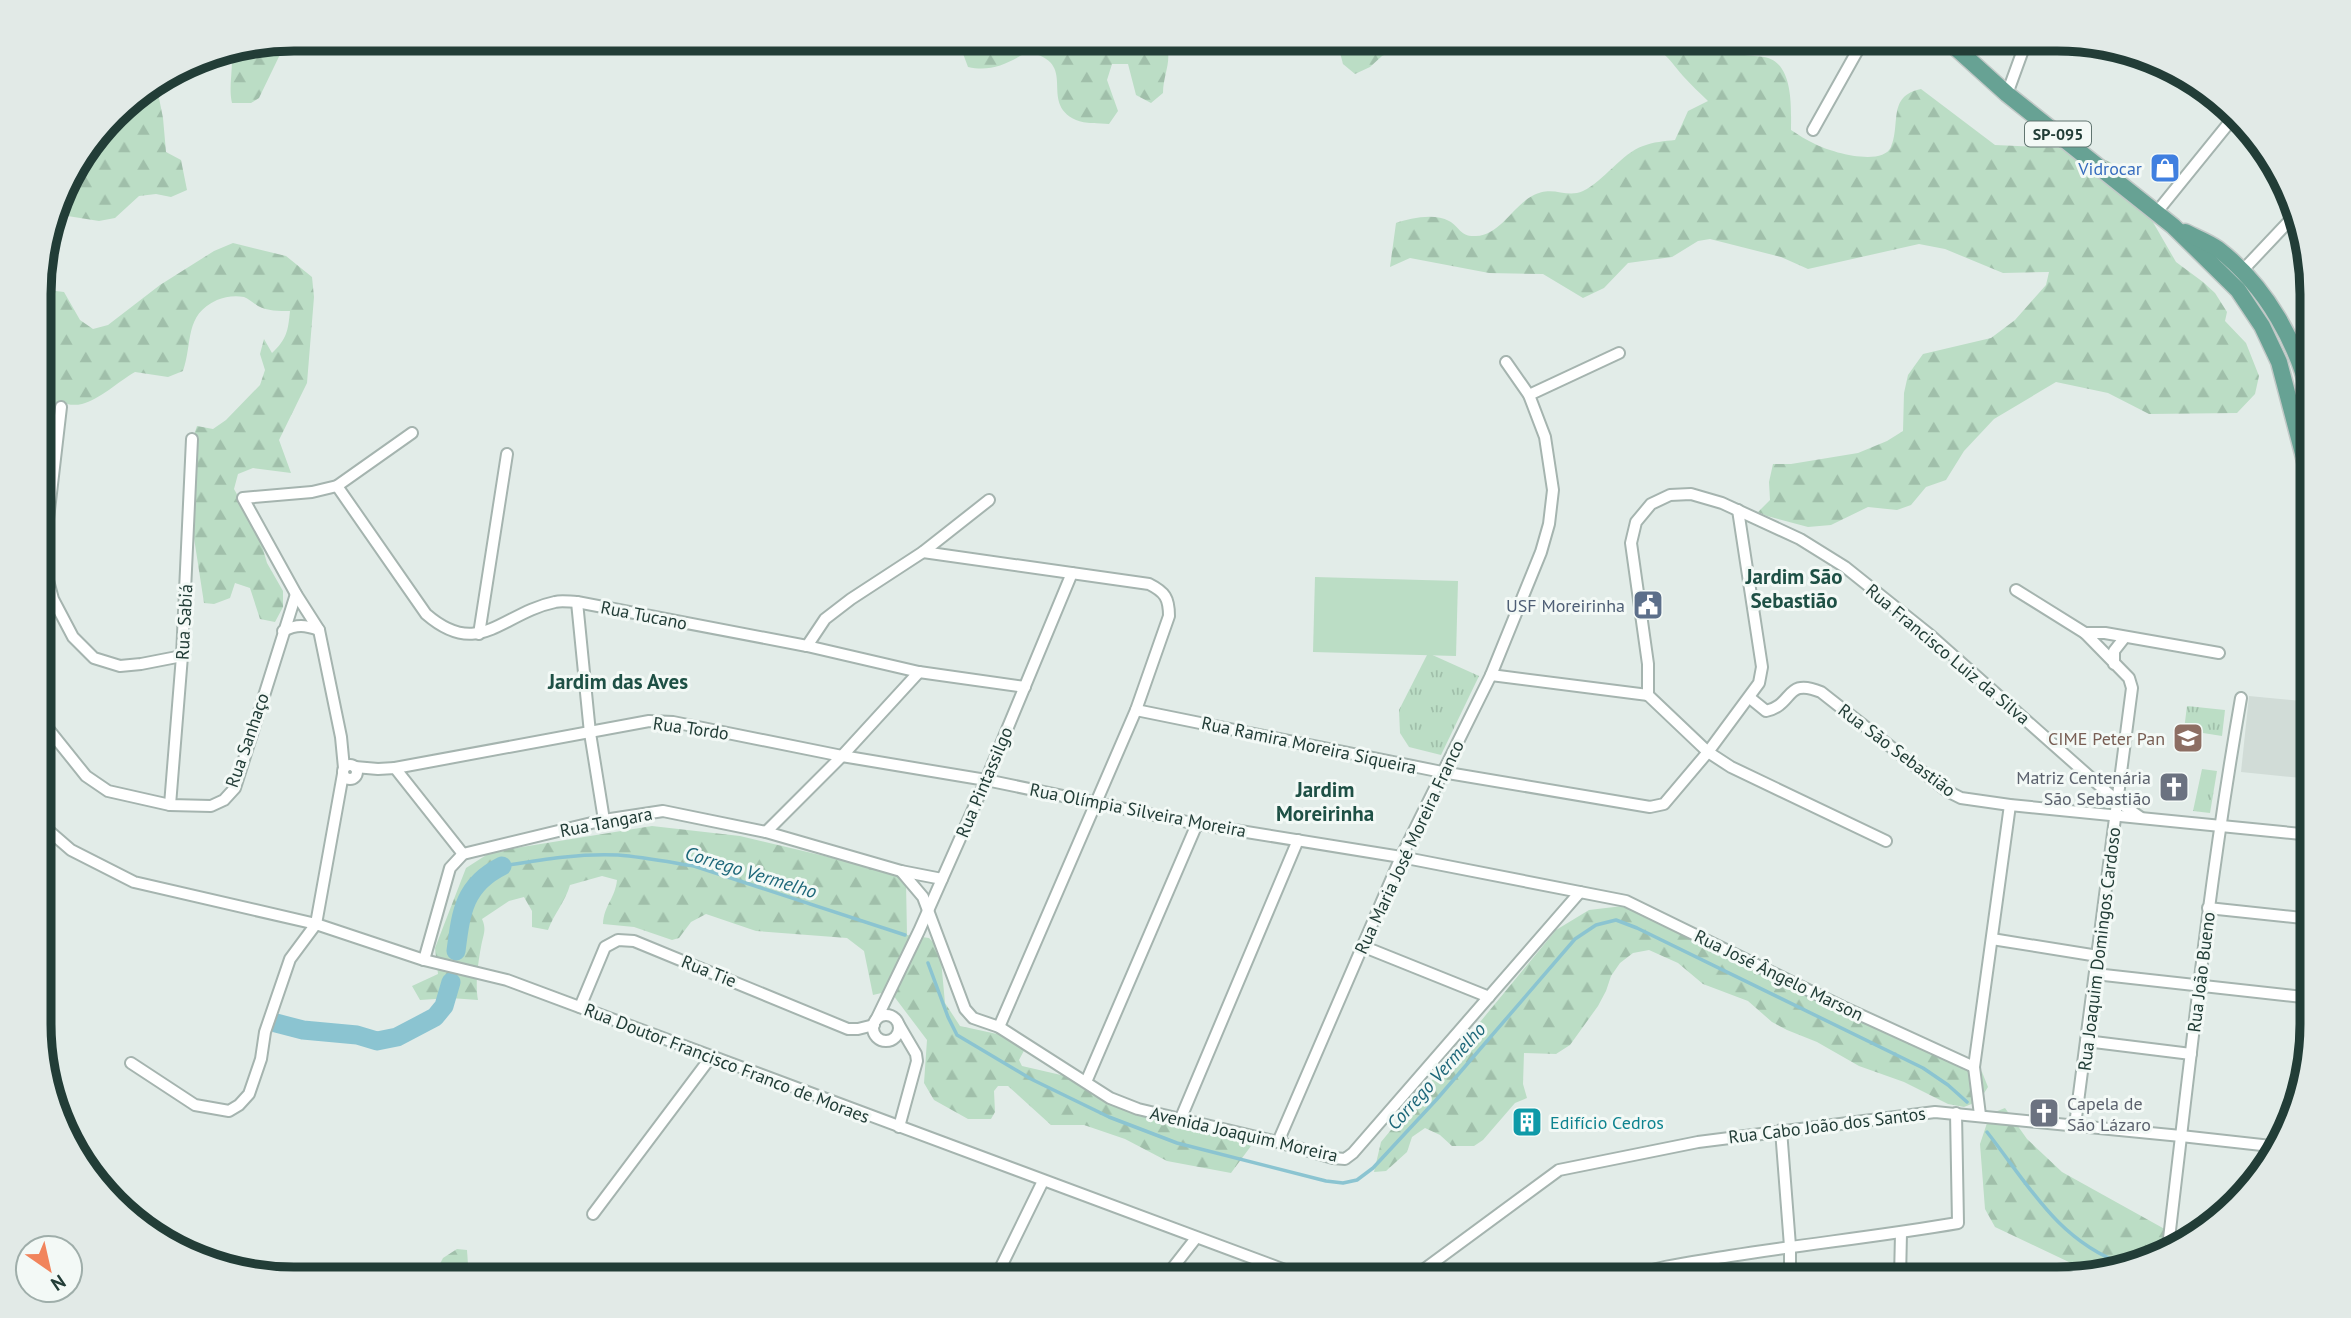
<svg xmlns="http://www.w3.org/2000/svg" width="2351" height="1318" viewBox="0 0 2351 1318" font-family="'PT Sans',sans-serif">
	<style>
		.built { fill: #d1dcd7 }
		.forest { fill: url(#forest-firs) }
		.park { fill: url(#park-tufts) }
		.pitch { fill: #bbddc5 }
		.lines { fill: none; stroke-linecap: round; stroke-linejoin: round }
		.stream { stroke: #8bc4d1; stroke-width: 3.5 }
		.river { stroke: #8bc4d1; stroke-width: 19 }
		.minor-casing { stroke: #a5b4af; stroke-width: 14 }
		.primary-casing { stroke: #c1c9c7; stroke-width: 19 }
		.minor { stroke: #fff; stroke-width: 10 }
		.primary { stroke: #67a294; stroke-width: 16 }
		.labels { text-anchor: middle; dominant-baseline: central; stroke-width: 6; stroke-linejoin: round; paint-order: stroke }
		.shield { fill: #f3f9f6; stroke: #617570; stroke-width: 2 }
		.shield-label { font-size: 16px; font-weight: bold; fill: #223d37 }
		.shop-label { font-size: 18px; fill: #366cbe; stroke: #f3f9f6; text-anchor: end }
		.service-label { font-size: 18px; fill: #4e5e75; stroke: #f3f9f6; text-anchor: end }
		.street-label { font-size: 18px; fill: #223d37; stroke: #f3f9f6 }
		.education-label { font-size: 18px; fill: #785e54; stroke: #f3f9f6; text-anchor: end }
		.worship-label { font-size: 18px; fill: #5b616d; stroke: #f3f9f6; text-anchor: end }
		.culture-label { font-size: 18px; fill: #0d838f; stroke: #f3f9f6; text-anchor: start }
		.water-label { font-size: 19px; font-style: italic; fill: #1d6779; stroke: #f3f9f6 }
		.quarter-label { font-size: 21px; font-weight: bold; fill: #1e5045; stroke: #f3f9f6 }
		.rim { fill: none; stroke: #223d37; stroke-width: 9 }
	</style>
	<defs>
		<pattern id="forest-firs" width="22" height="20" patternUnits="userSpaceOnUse" patternTransform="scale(1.75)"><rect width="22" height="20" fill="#bbddc5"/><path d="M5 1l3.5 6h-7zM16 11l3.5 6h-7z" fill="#a0bfaa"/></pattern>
		<pattern id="park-tufts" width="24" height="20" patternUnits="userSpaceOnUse" patternTransform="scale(1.75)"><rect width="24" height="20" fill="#bbddc5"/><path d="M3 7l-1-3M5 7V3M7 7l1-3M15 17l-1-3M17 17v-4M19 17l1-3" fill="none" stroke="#a0bfaa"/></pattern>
	</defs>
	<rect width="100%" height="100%" fill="#e2ece8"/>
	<!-- built -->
	<polygon class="built" points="2249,696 2312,702 2312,779 2241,772"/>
	<!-- forest -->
	<g class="forest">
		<path d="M966 39H1163C1175 57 1163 73 1163 93L1151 103 1136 95 1128 64H1112L1107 80 1118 111 1109 124C1099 123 1085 124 1076 120 1037 102 1081 62 1027 52 1007 64 991 72 968 67L962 51Z"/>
		<polygon points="1349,39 1475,39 1460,47 1445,51 1396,49 1382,56 1370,67 1355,74 1343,64 1339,49"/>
		<path d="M1636 39H1712L1720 50C1738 55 1746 55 1764 57 1794 62 1791 108 1791 130 1799 135 1806 140 1815 144 1830 152 1882 167 1891 147 1901 124 1887 96 1921 89L1995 145 2080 149 2110 162 2134 184 2147 202 2150 217 2176 262 2203 282 2215 293 2227 312 2225 321 2246 343 2259 376 2255 394 2237 413 2149 414 2108 393 2056 382 1994 419 1964 451 1946 480 1926 487 1911 505 1897 510 1868 507 1831 525 1808 527 1767 516 1758 512 1770 500 1769 482 1773 464H1791L1858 453 1887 441 1903 431 1904 393 1908 375 1923 354 1991 338 2015 320 2046 285 2049 272 2003 273 1945 249 1919 244 1808 269 1781 257 1710 239 1698 241 1672 257 1628 263 1604 288 1583 298 1543 274 1489 273 1410 258 1390 267 1396 223C1410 218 1435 213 1449 221 1460 227 1460 237 1476 236 1500 235 1512 207 1532 196 1553 184 1565 199 1583 191 1604 181 1622 153 1643 146 1653 142 1665 141 1675 140L1688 111 1708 101C1700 93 1691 85 1683 76 1667 57 1662 47 1636 39Z"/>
		<path d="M287 40 259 98 251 103H232C228 86 234 68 231 51Z"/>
		<polygon points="156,83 163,118 166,152 181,160 187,190 171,197 156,194 139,196 115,218 99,221 55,214 65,181 125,102"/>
		<path d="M233 243 286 256 312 277 314 297 307 383 279 440 291 473 253 468 238 474 234 489 258 532 267 563 283 591V607L275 622 260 619 250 588 235 583 230 598 214 604 204 603 192 525V441L197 426 213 429 226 420 260 385 265 370 260 354 264 339 272 353C287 339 288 331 290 311 278 311 268 311 258 306 253 303 249 299 244 297 234 295 225 297 217 300 184 315 193 342 183 371L168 377 135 372C119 381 99 400 82 404 64 408 61 395 41 413V287L48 290 64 292 80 320 93 329 108 325 160 285 214 251Z"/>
		<path d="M652 826 740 836 888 871 906 882 907 935 929 938 940 949 945 1003 960 1026 1020 1039 1027 1045 1019 1060 1022 1066 1061 1075 1133 1110 1206 1124 1251 1146 1231 1173 1167 1161 1125 1139 1084 1125H1051L1008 1086H998L994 1091 995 1112 991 1119H968L934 1100 924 1083 927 1040 890 991 873 995 864 951 847 938 756 931 706 914 691 922 679 938 672 940 634 927 603 924C604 905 615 899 617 880L602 876 570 885C565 902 554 914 548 930L532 927V911L524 897 509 901 482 919C487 930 483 935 481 947 478 963 475 985 478 1000L450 998 420 1000 412 986 438 974 435 948 466 868 491 852Z"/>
		<polygon points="1631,905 1970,1062 1982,1072 1988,1087 1979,1101 1964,1107 1948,1104 1904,1082 1859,1066 1817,1042 1787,1030 1772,1022 1748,1001 1703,984 1678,963 1649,950 1633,953 1620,963 1611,976 1606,991 1598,1006 1570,1045 1556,1054 1524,1053 1523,1084 1527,1098 1515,1103 1483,1140 1474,1146 1452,1146 1440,1135 1425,1128 1412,1137 1407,1152 1386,1171 1374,1172 1381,1142 1556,930 1589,910"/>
		<polygon points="2005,1108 2027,1139 2062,1172 2188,1242 2185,1245 2092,1273 1995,1227 1985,1209 1980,1144 1990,1114"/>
		<polygon points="457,1249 467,1250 469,1279 432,1279 443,1258"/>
	</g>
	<!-- park -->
	<g class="park">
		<polygon points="1428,653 1479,676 1441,755 1409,747 1400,733 1399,710"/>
		<polygon points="2187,706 2225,710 2222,736 2184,730"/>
		<polygon points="2202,769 2217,771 2210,813 2193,811"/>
	</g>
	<!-- pitch -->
	<polygon class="pitch" points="1315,577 1458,581 1456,656 1313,652"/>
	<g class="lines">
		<!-- stream -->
		<g class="stream">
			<polyline points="2306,355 2312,355"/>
			<path d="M502 866C539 860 579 853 618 855 643 857 669 862 694 866L905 935"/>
			<polyline points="928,963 948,1017 957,1035 1031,1079 1109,1117 1177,1143 1326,1181 1343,1183 1357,1180 1373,1168 1437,1099 1575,939 1596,925 1616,920 1637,928 1923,1068 1948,1085 1967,1102"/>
			<path d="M1987 1132C2028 1184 2057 1240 2123 1264"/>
		</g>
		<!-- river -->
		<g class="river">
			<path d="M456 951C461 912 464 885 502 866"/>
			<polyline points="276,1023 303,1030 357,1035 377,1041 397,1037 435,1017 444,1006 451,982"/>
		</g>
		<!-- minor casing -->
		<g class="minor-casing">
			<g id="minor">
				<polyline points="2007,94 2027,39"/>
				<polyline points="1813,130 1864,39"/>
				<polyline points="2156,213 2233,118"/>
				<polyline points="2242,271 2292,218"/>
				<polyline points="1529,395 1619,353"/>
				<polyline points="61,407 43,562 53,599 73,637 94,658 120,666 141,664 182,656"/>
				<path d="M337 486 426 614C479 660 502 613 555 602 562 600 570 602 577 602L807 646 919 672 1025 687"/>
				<path d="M923 552 1149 584C1165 592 1169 598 1169 616L1136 710 999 1027"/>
				<polyline points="2016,590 2085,633"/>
				<polyline points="577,602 590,733 604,820"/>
				<path d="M283 631C297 624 305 625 319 630"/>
				<polyline points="479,634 507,454"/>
				<polyline points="807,646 825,619 851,599 923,552 989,500"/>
				<polyline points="2114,664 2114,651 2125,637"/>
				<polyline points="1491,675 1648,695"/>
				<polyline points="1648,695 1648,664 1631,543 1636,522 1651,504 1670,495 1691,494 1722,503 1800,539 1845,567 1930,635 2117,801 2140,817"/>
				<polyline points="1648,695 1708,752 1731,767 1886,841"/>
				<path d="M1750 698 1766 711C1794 705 1785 677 1821 692L1947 791 1961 798 2010 805 2312 835"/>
				<polyline points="1136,710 1442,772 1650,807 1664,804 1708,752 1759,683 1762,667 1738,510"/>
				<polyline points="41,720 86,776 108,791 170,805 211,806 224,800 235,788 296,594"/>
				<circle cx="350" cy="772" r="7"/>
				<polyline points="355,767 378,769 395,768 463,854"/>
				<polyline points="344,768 341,737 319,630 296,594 243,498 312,492 337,486 412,433"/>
				<polyline points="395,768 649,721 673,722 842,756 986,780 1197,824 1401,857 1626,901 1843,1007 1974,1067"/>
				<polyline points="170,805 182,656 192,439"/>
				<polyline points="41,824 71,850 134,882 316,924 424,960 507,980 1309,1279"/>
				<polyline points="766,832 842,756 919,672"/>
				<polyline points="901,871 923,897 965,1009 973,1018 999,1027 1110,1098 1138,1109 1278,1142 1333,1158 1345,1159 1353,1153 1580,892"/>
				<polyline points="2208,908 2312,919"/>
				<polyline points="1992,939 2098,956"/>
				<polyline points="1362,946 1489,997"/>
				<polyline points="424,960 450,868 463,854 604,820 663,811 766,832 901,871 942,879"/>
				<polyline points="2095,974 2312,998"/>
				<polyline points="580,1007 605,947 618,940 634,941 848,1029 858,1029 874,1025"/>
				<circle cx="886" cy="1028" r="13"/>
				<polyline points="876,1020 919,931 986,780 1072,573"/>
				<polyline points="899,1025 916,1054 917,1061 899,1127"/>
				<polyline points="2086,1041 2191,1054"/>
				<polyline points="131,1063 195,1105 229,1111 239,1105 249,1094 261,1059 265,1032 290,959 316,924 343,774"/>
				<polyline points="1086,1082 1197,824"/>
				<polyline points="1980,1115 1974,1067 2010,805"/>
				<polyline points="1180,1120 1298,840"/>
				<polyline points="2075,1125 2132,688 2129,678 2085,633 2105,633 2219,653"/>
				<polyline points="1781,1130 1790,1246 1790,1279"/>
				<polyline points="1278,1142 1401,857 1491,675 1541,552 1549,524 1553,490 1545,437 1529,395 1506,362"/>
				<polyline points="593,1214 711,1057"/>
				<path d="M2168 1247C2190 1063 2209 880 2241 698"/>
				<polyline points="1021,1274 1028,1279"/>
				<polyline points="995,1279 1043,1181"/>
				<polyline points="1164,1279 1196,1238"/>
				<polyline points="1411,1279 1559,1170 1698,1142 1935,1112 2181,1136 2280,1147"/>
				<path d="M1626 1279C1659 1265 1695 1262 1730 1256 1806 1244 1882 1236 1958 1223L1956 1113"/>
				<polyline points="1900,1279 1901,1233"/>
			</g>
		</g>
		<!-- primary casing -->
		<g class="primary-casing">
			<g id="primary">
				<polyline points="1946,39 2007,94 2173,226 2238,290 2262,326 2279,362 2311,484"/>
				<path d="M2185 232C2195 237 2208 242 2218 249 2267 287 2298 344 2312 403"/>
				<polyline points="2312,484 2309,492 2312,505"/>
			</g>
		</g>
		<!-- minor -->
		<use href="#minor" class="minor"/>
		<!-- primary -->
		<use href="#primary" class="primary"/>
	</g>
	<!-- icons -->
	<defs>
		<g id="shop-square" transform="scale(1.575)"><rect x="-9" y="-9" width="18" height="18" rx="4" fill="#3f7fe0" stroke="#f3f9f6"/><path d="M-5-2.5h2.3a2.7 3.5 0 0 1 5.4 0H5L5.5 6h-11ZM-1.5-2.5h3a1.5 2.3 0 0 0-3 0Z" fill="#fff"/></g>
		<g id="civic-square" transform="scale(1.575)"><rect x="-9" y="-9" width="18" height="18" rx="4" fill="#5c6f8a" stroke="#f3f9f6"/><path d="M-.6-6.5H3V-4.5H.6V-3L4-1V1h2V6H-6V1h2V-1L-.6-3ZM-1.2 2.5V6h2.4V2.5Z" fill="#fff"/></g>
		<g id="school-square" transform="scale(1.575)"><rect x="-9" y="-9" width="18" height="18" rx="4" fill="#8d6e63" stroke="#f3f9f6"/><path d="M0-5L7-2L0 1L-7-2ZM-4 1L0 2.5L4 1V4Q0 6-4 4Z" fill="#fff"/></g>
		<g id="church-square" transform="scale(1.575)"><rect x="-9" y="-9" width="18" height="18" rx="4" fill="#6b7280" stroke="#f3f9f6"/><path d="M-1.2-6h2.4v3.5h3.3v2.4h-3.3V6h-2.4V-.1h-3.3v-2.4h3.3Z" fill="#fff"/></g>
		<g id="building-square" transform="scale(1.575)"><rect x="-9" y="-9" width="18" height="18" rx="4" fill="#0f9aa8" stroke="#f3f9f6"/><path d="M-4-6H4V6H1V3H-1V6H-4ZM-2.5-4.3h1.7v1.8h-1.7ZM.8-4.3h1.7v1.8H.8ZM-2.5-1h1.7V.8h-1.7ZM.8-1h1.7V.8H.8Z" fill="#fff"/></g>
	</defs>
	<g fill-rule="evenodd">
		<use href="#shop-square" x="2165" y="168"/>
		<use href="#civic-square" x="1648" y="605"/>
		<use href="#school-square" x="2188" y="738"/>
		<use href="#church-square" x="2174" y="787"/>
		<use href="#church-square" x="2044" y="1113"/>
		<use href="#building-square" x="1527" y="1122"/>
	</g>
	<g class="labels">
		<!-- shield labels -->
		<rect class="shield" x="2025" y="121.5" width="66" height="25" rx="5"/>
		<g class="shield-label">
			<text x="2058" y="134">SP-095</text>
		</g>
		<!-- shop labels -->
		<g class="shop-label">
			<text x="2142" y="168">Vidrocar</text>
		</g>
		<!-- service labels -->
		<g class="service-label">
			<text x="1625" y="605">USF Moreirinha</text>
		</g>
		<!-- street labels -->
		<g class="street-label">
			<text transform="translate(644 615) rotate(11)">Rua Tucano</text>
			<text transform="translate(184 622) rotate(-87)">Rua Sabiá</text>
			<text transform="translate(1948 654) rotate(40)">Rua Francisco Luiz da Silva</text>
			<text transform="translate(691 728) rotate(8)">Rua Tordo</text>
			<text transform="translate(247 740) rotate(-71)">Rua Sanhaço</text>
			<text transform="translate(1309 745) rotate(12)">Rua Ramira Moreira Siqueira</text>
			<text transform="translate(1897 750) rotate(37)">Rua São Sebastião</text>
			<text transform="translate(984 782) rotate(-67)">Rua Pintassilgo</text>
			<text transform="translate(1138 810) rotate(11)">Rua Olímpia Silveira Moreira</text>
			<text transform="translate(606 822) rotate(-11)">Rua Tangara</text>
			<text transform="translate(1409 847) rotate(-65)">Rua Maria José Moreira Franco</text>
			<text transform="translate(2099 949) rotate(-83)">Rua Joaquim Domingos Cardoso</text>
			<text transform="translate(709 971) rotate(22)">Rua Tie</text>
			<text transform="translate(2201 972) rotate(-83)">Rua João Bueno</text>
			<text transform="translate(1779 975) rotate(26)">Rua José Ângelo Marson</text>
			<text transform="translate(727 1063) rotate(21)">Rua Doutor Francisco Franco de Moraes</text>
			<text transform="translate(1827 1125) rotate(-7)">Rua Cabo João dos Santos</text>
			<text transform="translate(1244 1134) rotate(13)">Avenida Joaquim Moreira</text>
		</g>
		<!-- education labels -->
		<g class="education-label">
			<text x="2165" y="738">CIME Peter Pan</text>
		</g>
		<!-- worship labels -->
		<g class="worship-label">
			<text x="2151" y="777">Matriz Centenária<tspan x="2151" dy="21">São Sebastião</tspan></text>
			<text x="2067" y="1103" text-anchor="start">Capela de<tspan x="2067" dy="21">São Lázaro</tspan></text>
		</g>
		<!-- culture labels -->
		<g class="culture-label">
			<text x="1550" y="1122">Edifício Cedros</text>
		</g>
		<!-- water labels -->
		<g class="water-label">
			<text transform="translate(751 872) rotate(17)">Corrego Vermelho</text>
			<text transform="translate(1436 1076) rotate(-48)">Corrego Vermelho</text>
		</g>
		<!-- quarter labels -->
		<g class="quarter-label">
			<text x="1794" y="576">Jardim São<tspan x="1794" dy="24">Sebastião</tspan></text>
			<text x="618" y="681">Jardim das Aves</text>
			<text x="1325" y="789">Jardim<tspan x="1325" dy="24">Moreirinha</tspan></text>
		</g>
	</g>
	<!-- crop -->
	<path d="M0 0H2351V1318H0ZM294 51H2057A243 243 0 0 1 2300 294V1024A243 243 0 0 1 2057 1267H294A243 243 0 0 1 51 1024V294A243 243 0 0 1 294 51Z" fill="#e2eae7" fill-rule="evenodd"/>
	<path class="rim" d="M294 51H2057A243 243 0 0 1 2300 294V1024A243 243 0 0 1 2057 1267H294A243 243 0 0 1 51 1024V294A243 243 0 0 1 294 51Z"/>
	<!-- north arrow -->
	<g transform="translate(49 1269) rotate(146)"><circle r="33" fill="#f3f9f6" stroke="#9faeaa" stroke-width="2"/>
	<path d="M0-5L12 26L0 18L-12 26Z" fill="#f1845c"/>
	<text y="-10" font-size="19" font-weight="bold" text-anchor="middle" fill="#223d37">N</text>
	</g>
</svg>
